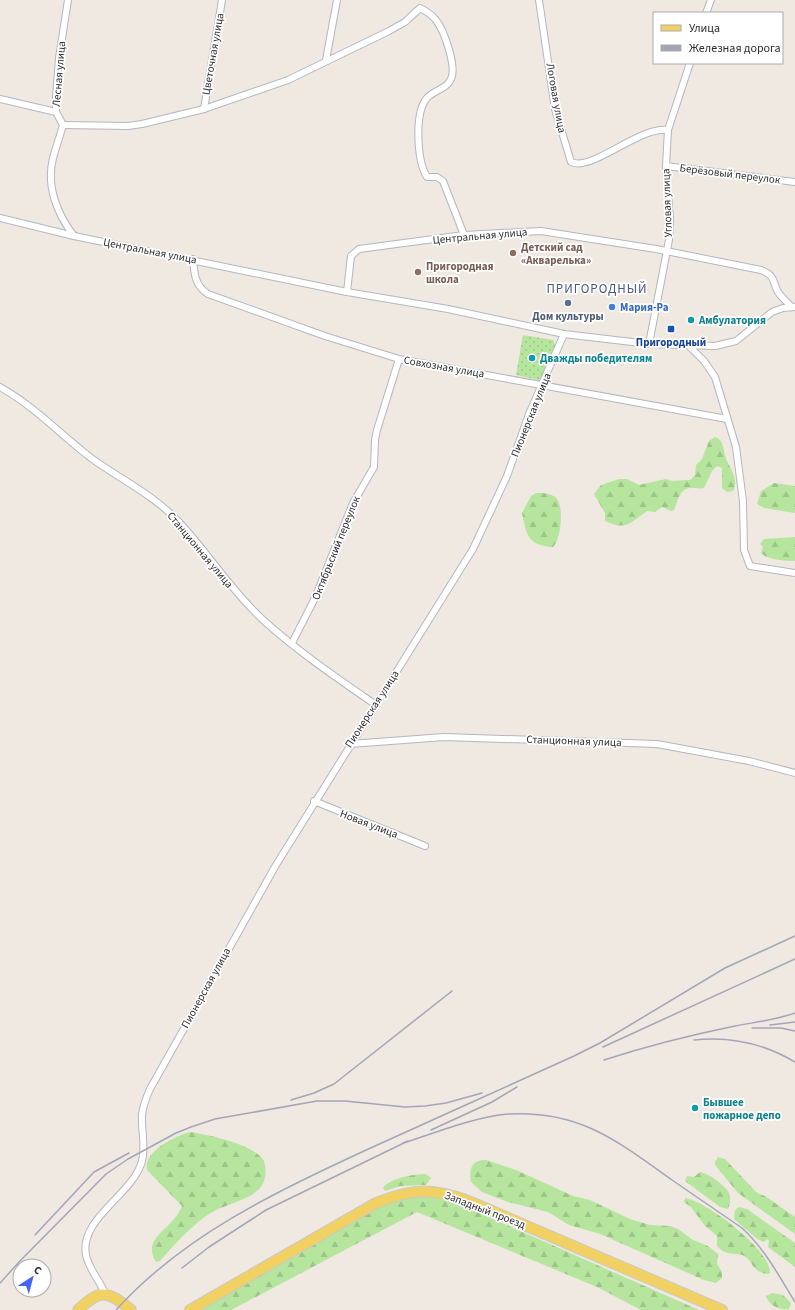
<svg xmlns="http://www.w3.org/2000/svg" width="795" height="1310" viewBox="0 0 795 1310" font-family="'Source Sans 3',sans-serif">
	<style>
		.green { fill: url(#green-dots) }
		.forest { fill: url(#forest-firs) }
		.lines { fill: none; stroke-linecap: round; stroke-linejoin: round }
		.street-casing { stroke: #b4b7c1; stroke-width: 8 }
		.primary-casing { stroke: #c9c9c9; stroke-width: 12 }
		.street { stroke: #fff; stroke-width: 6 }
		.primary { stroke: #f2d163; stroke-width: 10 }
		.rail { stroke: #a3a6b8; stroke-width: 1.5 }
		.education-dot { fill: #8d6e63; stroke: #fff; stroke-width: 1.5 }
		.service-dot { fill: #5c6f8a; stroke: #fff; stroke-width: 1.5 }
		.shop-dot { fill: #3f7fe0; stroke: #fff; stroke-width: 1.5 }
		.culture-dot { fill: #0f9aa8; stroke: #fff; stroke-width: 1.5 }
		.transit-dot { fill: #1a4fb4; stroke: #fff; stroke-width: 1.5 }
		.labels { text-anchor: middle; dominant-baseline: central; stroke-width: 3.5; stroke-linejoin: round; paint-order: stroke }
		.street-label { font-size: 11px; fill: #2e2e2e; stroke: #fff }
		.education-label { font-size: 11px; font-weight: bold; fill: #785e54; stroke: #fff; text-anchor: start }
		.shop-label { font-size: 11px; font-weight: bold; fill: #366cbe; stroke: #fff; text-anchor: start }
		.service-label { font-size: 11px; font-weight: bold; fill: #4e5e75; stroke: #fff }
		.culture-label { font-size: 11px; font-weight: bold; fill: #0d838f; stroke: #fff; text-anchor: start }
		.transit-label { font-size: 11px; font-weight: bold; fill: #164399; stroke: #fff }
		.quarter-label { font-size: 13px; letter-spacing: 1px; fill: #4d5680; stroke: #fff }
	</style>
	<defs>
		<pattern id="green-dots" width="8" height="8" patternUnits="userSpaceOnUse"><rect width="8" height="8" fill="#b6e59e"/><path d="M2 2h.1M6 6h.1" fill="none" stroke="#9dc588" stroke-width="1.8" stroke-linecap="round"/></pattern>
		<pattern id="forest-firs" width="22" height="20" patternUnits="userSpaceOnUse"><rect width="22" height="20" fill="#b6e59e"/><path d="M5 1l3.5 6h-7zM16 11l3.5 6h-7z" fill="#9dc588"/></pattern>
	</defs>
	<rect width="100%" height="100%" fill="#efe9e1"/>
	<!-- green -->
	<polygon class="green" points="523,335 553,340 555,345 544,375 539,380 516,375"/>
	<!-- forest -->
	<g class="forest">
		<path d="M715 437 718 438C725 444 723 453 727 461 731 470 739 480 733 491L727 492 722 488V468L717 466 712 471 704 488C699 489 696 488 691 488 679 488 678 501 674 510L671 511 662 507 655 512 647 511C630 523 626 531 605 521V513L594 494 601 485 619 479H627L639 485 666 479 671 481 690 480 695 475 696 465 702 459 709 441Z"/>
		<polygon points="774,483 795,486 795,513 764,508 757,504 761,491"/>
		<path d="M536 493C543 493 552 493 557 499 564 508 561 539 553 547 528 546 526 534 522 513L531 496Z"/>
		<path d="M795 537V561C786 561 768 560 761 553L763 547 760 544 764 539Z"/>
		<path d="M190 1132C209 1135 254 1144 264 1161 267 1170 266 1183 258 1190 247 1201 223 1205 209 1214 191 1226 174 1245 160 1261L156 1262C140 1237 175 1228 182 1206L147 1170C143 1151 176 1136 190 1132Z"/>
		<polygon points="718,1157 725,1159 757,1193 765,1196 795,1217 795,1234 738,1193 715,1165 715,1162"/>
		<path d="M486 1160 516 1170 573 1196 590 1200 630 1219 650 1225 670 1226 678 1229 693 1240 708 1246 718 1254 717 1264 722 1272V1278L716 1283 704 1280 600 1234 569 1225 548 1212 508 1202 482 1192 471 1182C469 1169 471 1160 486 1160Z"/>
		<path d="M700 1172C708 1173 726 1186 729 1193 731 1197 730 1205 728 1209L720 1207 685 1181 687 1176 694 1177Z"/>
		<path d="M426 1174 431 1178 426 1185 400 1186 385 1191 383 1188C390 1178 414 1174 426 1174Z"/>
		<polygon points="400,1196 439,1197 457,1203 699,1310 641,1310 597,1287 417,1212 231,1310 196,1310 362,1215"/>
		<path d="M685 1198C706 1201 771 1250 770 1273L767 1274C752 1271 754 1264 746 1257 738 1251 727 1258 717 1246V1236L705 1226 691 1207 684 1202Z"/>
		<polygon points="739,1207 747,1209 795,1243 795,1267 768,1247 769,1241 768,1239 763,1242 756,1238 734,1219 735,1210"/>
		<path d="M772 1293 783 1295 791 1303 789 1309C779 1310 769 1306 766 1296Z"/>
	</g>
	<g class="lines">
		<!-- street casing -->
		<g class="street-casing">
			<g id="street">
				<path d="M68 0 59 58 56 97V112L63 125C60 136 56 147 53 158 46 186 57 214 74 236"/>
				<path d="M539 0 555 109 571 162C592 172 639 126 668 130"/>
				<polyline points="706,13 711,0"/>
				<polyline points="326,60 337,0"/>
				<polyline points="0,99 56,112"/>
				<polyline points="204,109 222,0"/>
				<path d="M63 125 128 126 142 124 204 109 288 80 389 31 405 22 420 8C426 11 431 14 435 19 444 29 457 67 451 79 447 89 434 90 427 98 414 113 417 161 427 177H437L443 181 464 235"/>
				<polyline points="666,166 795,182"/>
				<polyline points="0,218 74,236 347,292 448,309 564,334 649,344 715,346 736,341 772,312 783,308 795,307"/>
				<path d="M193 259C194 273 195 286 208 294L325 336 399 359 727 419"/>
				<path d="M347 292 351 256 359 249 464 235 541 231 656 249 761 270C776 276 772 281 778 292 782 298 787 302 792 307"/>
				<polyline points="649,344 669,240 670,220 666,166 668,130 690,63"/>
				<polyline points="690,347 704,361 715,377 736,447 743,501 744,550 750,566 795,573"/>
				<path d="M0 387C34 406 60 434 91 458 120 479 154 495 179 522 208 553 230 589 262 619 297 651 337 678 376 705"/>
				<polyline points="292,643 315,598 353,503 374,467 375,440 377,430 399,359"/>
				<polyline points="350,744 444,737 657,744 749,761 795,773"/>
				<polyline points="314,801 425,846"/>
				<path d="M105 1294C100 1280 89 1270 86 1255 79 1218 133 1195 142 1161 146 1146 141 1130 142 1115 143 1106 146 1098 150 1089L276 865 473 549 507 476 529 414 564 334"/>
			</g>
		</g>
		<!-- primary casing -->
		<g class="primary-casing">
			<g id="primary">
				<path d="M78 1310C101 1288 108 1291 131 1310"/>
				<path d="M190 1310 376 1203C413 1188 434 1188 471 1202L722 1310"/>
			</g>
		</g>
		<!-- street -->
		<use href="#street" class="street"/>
		<!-- primary -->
		<use href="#primary" class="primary"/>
		<!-- rail -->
		<g class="rail">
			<polyline points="770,1025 795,1022"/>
			<polyline points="752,1028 781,1028 795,1031"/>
			<path d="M694 1040C731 1036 763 1043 795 1062"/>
			<polyline points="603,1047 795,959"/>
			<path d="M604 1060C647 1046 691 1035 735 1026 755 1022 776 1020 795 1013"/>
			<polyline points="291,1100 314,1093 334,1084 452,991"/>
			<polyline points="431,1130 492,1102 517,1087"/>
			<path d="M403 1143C435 1133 474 1117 508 1114 580 1110 617 1141 672 1180 695 1196 719 1212 742 1228 765 1249 779 1276 795 1302"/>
			<polyline points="35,1235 94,1172 129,1153"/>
			<polyline points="182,1268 209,1247 266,1210 408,1141"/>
			<polyline points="0,1283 19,1262 106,1174 128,1159 176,1133 191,1127 215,1119 317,1101 345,1101 405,1107 425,1106 446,1103 482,1093"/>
			<path d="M116 1310C184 1235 274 1193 364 1151 434 1119 504 1088 574 1056L600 1043 725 968 795 936"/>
		</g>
	</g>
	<!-- markers -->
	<g class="education-dot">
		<circle cx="513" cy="253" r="4"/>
		<circle cx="418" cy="272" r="4"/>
	</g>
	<circle class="service-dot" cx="568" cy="303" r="4"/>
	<circle class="shop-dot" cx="612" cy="307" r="4"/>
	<g class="culture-dot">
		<circle cx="691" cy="320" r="4"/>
		<circle cx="532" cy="358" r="4"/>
		<circle cx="695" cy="1108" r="4"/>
	</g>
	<rect class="transit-dot" x="667" y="325" width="8" height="8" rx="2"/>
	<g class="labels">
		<!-- street labels -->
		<g class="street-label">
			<text transform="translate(213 54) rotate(-80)">Цветочная улица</text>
			<text transform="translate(59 74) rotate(-85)">Лесная улица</text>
			<text transform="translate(556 98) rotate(80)">Логовая улица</text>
			<text transform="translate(730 174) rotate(7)">Берёзовый переулок</text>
			<text transform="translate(667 203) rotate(-92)">Угловая улица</text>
			<text transform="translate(480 236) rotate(-5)">Центральная улица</text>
			<text transform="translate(150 251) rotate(11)">Центральная улица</text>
			<text transform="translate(444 367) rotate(10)">Совхозная улица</text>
			<text transform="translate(531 415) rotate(-68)">Пионерская улица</text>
			<text transform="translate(336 548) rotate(-68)">Октябрьский переулок</text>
			<text transform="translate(200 550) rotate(50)">Станционная улица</text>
			<text transform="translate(372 709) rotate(-57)">Пионерская улица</text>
			<text transform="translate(574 741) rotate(2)">Станционная улица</text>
			<text transform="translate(369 824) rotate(21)">Новая улица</text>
			<text transform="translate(206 988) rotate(-61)">Пионерская улица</text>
			<text transform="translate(485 1210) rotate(21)">Западный проезд</text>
		</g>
		<!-- education labels -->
		<g class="education-label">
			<text x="521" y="247">Детский сад<tspan x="521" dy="13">«Акварелька»</tspan></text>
			<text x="426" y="266">Пригородная<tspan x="426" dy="13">школа</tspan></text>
		</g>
		<!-- shop labels -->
		<g class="shop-label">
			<text x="620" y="307">Мария-Ра</text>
		</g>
		<!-- service labels -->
		<g class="service-label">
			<text x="568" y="316">Дом культуры</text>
		</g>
		<!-- culture labels -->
		<g class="culture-label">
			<text x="699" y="320">Амбулатория</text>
			<text x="540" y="358">Дважды победителям</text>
			<text x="703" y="1102">Бывшее<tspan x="703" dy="13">пожарное депо</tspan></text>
		</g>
		<!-- transit labels -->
		<g class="transit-label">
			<text x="671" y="342">Пригородный</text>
		</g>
		<!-- quarter labels -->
		<g class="quarter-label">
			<text x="597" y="289">ПРИГОРОДНЫЙ</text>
		</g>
	</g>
	<!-- legend -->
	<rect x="653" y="12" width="130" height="52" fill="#ffffff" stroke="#ababab"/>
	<rect x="661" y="25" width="20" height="6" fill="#f2d163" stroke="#ababab"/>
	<text x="689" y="32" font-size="12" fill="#2e2e2e">Улица</text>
	<rect x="661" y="45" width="20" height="6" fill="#a3a6b8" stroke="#ababab"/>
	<text x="689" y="52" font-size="12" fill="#2e2e2e">Железная дорога</text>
	<!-- north arrow -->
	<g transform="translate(32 1278) rotate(36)"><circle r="19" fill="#ffffff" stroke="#ababab"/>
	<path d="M0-3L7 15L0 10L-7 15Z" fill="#4264fb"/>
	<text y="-6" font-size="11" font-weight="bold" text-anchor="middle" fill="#2e2e2e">С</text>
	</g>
</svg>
